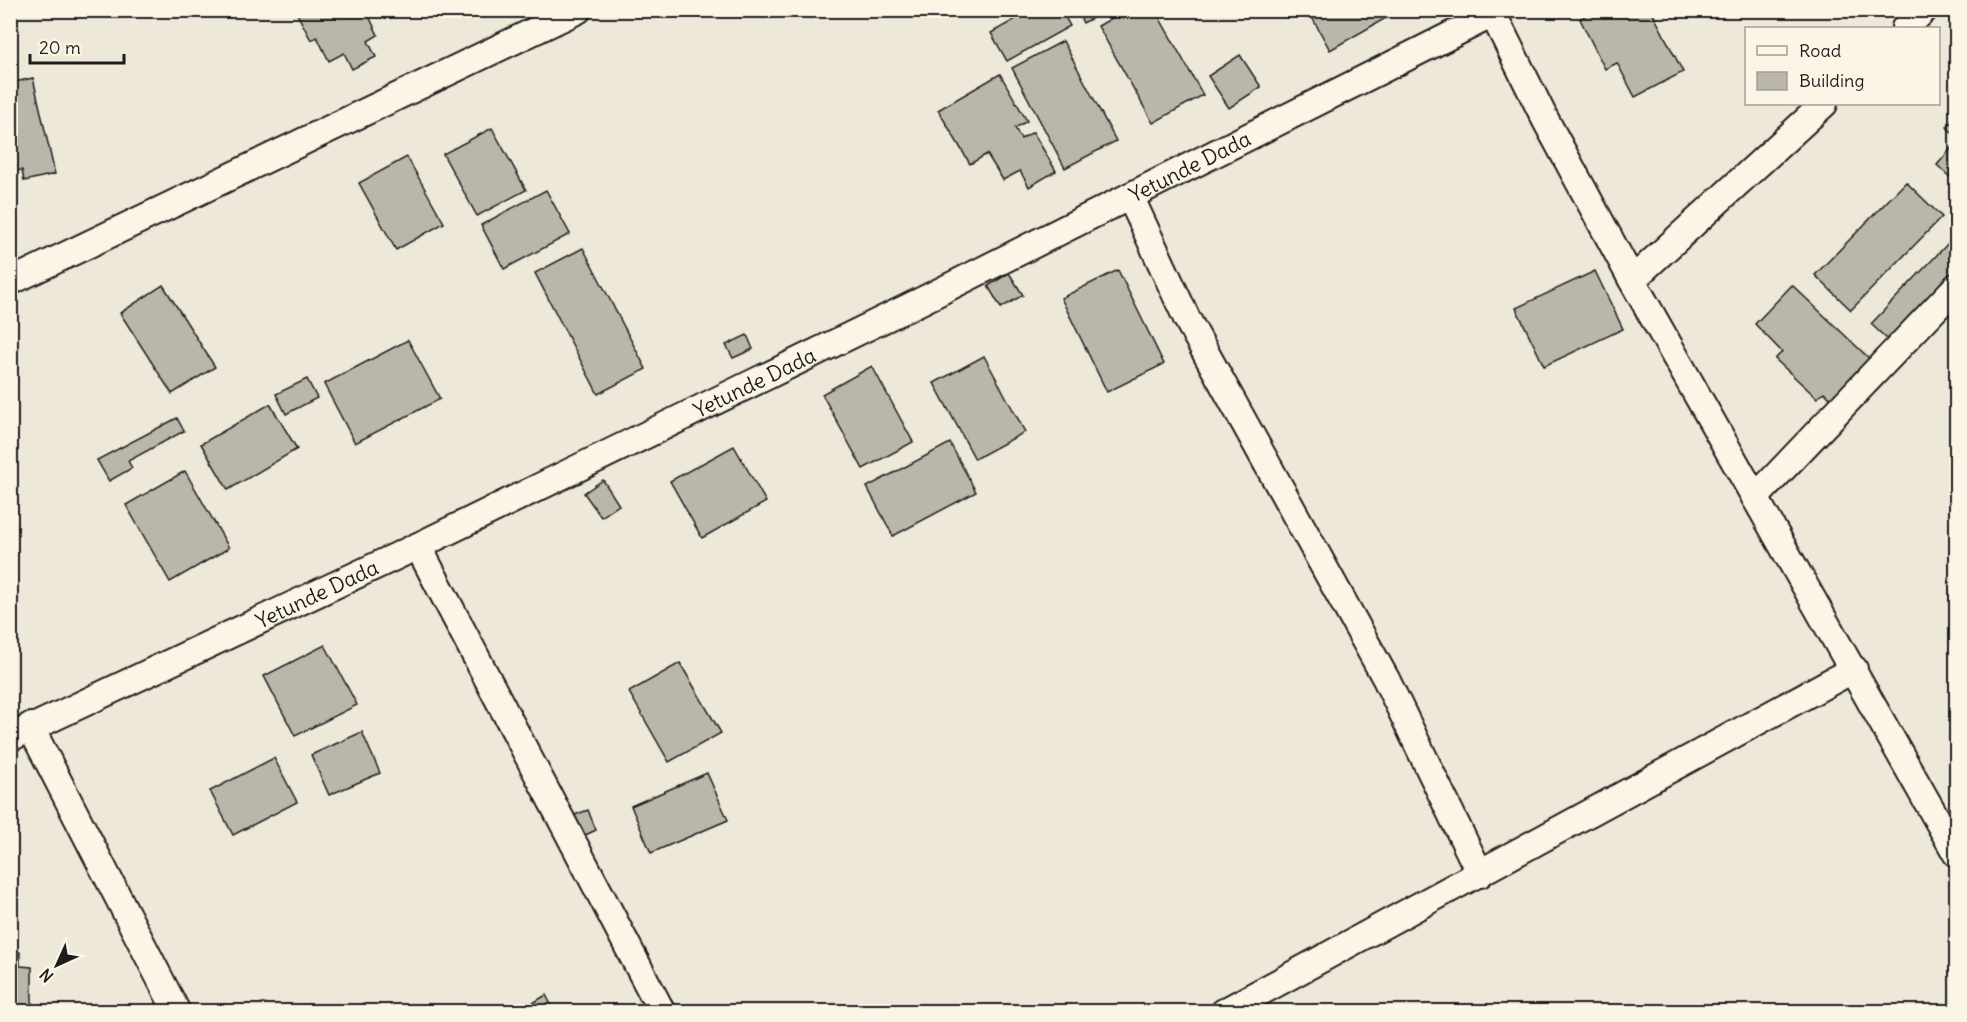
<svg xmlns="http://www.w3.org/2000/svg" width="1967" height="1022" viewBox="0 0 1967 1022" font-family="Delius,sans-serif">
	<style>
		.building { fill: #bab6aa; stroke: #1c1c1c; stroke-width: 1.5 }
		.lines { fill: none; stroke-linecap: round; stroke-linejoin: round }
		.street-casing { stroke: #1c1c1c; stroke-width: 30 }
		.street { stroke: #fcf5e5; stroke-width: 26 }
		.labels { text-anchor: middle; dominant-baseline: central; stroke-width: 4.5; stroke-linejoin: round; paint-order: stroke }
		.street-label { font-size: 21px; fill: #1c1c1c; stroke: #fcf5e5 }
	</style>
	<rect width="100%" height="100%" fill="#eee8d9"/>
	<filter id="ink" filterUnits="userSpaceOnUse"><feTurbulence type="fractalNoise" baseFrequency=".0167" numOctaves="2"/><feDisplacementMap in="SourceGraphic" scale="12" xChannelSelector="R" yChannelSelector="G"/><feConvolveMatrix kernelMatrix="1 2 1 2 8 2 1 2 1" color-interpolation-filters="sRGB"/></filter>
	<g filter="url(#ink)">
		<!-- building -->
		<g class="building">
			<polygon points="295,10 366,10 378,35 368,41 376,57 352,69 344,53 329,61 317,37 311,40"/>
			<polygon points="1032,10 1061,10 1070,26 1007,61 991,33"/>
			<polygon points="1077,10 1107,10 1083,23"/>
			<polygon points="1126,10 1155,10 1203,95 1153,123 1098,26"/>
			<polygon points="1308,10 1381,10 1386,18 1330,50"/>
			<polygon points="1588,10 1651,10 1683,72 1635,97 1617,63 1605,69 1580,19 1589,13"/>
			<polygon points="1063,41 1116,141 1065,168 1012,68"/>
			<polygon points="1240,55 1261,87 1229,108 1208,76"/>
			<polygon points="1000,74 1027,121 1015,128 1021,139 1033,132 1056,171 1029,187 1020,171 1003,180 987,154 970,164 938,110"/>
			<polygon points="33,78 55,174 24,181 22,170 10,172 10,83"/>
			<polygon points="1956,117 1956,137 1947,127"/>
			<polygon points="492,128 526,190 477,216 443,154"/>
			<polygon points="1956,143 1956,183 1937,165"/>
			<polygon points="407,157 444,223 396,250 359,183"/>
			<polygon points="1906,182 1942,217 1851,310 1815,275"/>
			<polygon points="546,190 570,234 504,269 481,225"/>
			<polygon points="1956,235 1956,272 1888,340 1871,324"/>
			<polygon points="583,248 646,369 598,394 535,273"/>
			<polygon points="1118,270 1164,364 1107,392 1061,298"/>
			<polygon points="1595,271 1623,329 1544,366 1516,308"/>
			<polygon points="1009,273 1023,295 1001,308 988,286"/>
			<polygon points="163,285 215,367 172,394 120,313"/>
			<polygon points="1792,285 1874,363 1835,403 1824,392 1817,398 1775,359 1782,352 1755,324"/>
			<polygon points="747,335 753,349 733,358 726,345"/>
			<polygon points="408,340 440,399 355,443 324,384"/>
			<polygon points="984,356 1025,432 975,459 934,383"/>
			<polygon points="872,366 913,442 863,469 822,394"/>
			<polygon points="307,379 317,398 286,414 276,394"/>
			<polygon points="270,404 297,449 228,490 201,444"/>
			<polygon points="177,418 184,431 128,461 132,468 109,481 97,460"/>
			<polygon points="950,443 976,492 893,536 867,487"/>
			<polygon points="734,446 766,502 702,538 670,481"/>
			<polygon points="185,471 229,548 170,582 126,505"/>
			<polygon points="603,480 619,505 601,517 584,493"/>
			<polygon points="325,645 357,705 295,736 264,676"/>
			<polygon points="680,663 721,733 669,762 629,692"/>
			<polygon points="362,732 380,773 329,795 311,755"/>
			<polygon points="274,758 297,802 233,835 210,791"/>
			<polygon points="707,773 728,820 651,853 631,806"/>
			<polygon points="588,810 596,830 581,837 572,816"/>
			<polygon points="10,952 20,952 20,966 32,967 32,1007 20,1007 20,1012 10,1012"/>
			<polygon points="546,995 555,1012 518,1012"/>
		</g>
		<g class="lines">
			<!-- street casing -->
			<g class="street-casing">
				<g id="street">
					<polyline points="1491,10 1545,119 1632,280 1956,853"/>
					<polyline points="1905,28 1924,10"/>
					<polyline points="1130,196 1187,319 1386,679 1480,874"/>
					<polyline points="14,280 578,10"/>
					<polyline points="1632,280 1824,104"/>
					<polyline points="1755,498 1956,287"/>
					<polyline points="418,546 662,1012"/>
					<polyline points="30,726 177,1012"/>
					<path id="s1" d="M10 738 418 546 921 301 1493 14"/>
					<polyline points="1224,1012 1854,669"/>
				</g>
			</g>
			<!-- street -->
			<use href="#street" class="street"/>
		</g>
	</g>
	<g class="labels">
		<!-- street labels -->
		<g class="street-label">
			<text stroke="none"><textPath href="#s1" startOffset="1311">Yetunde Dada</textPath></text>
			<text stroke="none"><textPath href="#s1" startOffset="825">Yetunde Dada</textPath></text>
			<text stroke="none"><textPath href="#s1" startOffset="339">Yetunde Dada</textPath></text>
		</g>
	</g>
	<!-- margin -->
	<rect width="1967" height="1022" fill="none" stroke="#fcf5e5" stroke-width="36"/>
	<rect x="18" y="18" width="1931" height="986" fill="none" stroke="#1c1c1c" stroke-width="2" filter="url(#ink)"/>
	<!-- legend -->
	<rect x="1745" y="27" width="195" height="78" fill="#fcf5e5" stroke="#a29e95" stroke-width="1.5"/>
	<rect x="1757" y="46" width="30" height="9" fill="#fcf5e5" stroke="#a29e95" stroke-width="1.5"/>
	<text x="1799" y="57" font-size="18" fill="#1c1c1c">Road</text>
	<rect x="1757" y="72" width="30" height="18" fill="#bab6aa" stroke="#a29e95" stroke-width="1.5"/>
	<text x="1799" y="87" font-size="18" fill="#1c1c1c">Building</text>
	<!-- north arrow -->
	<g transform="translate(57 965) rotate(225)" stroke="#fcf5e5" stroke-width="4.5" paint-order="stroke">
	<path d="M0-4.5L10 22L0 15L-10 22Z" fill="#1c1c1c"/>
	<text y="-9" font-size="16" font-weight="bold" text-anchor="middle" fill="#1c1c1c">N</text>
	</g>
	<!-- scale -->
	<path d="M30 54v9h94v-9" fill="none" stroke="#1c1c1c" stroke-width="3"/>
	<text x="39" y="54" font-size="18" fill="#1c1c1c" stroke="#fcf5e5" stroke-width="4.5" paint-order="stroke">20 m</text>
</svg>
